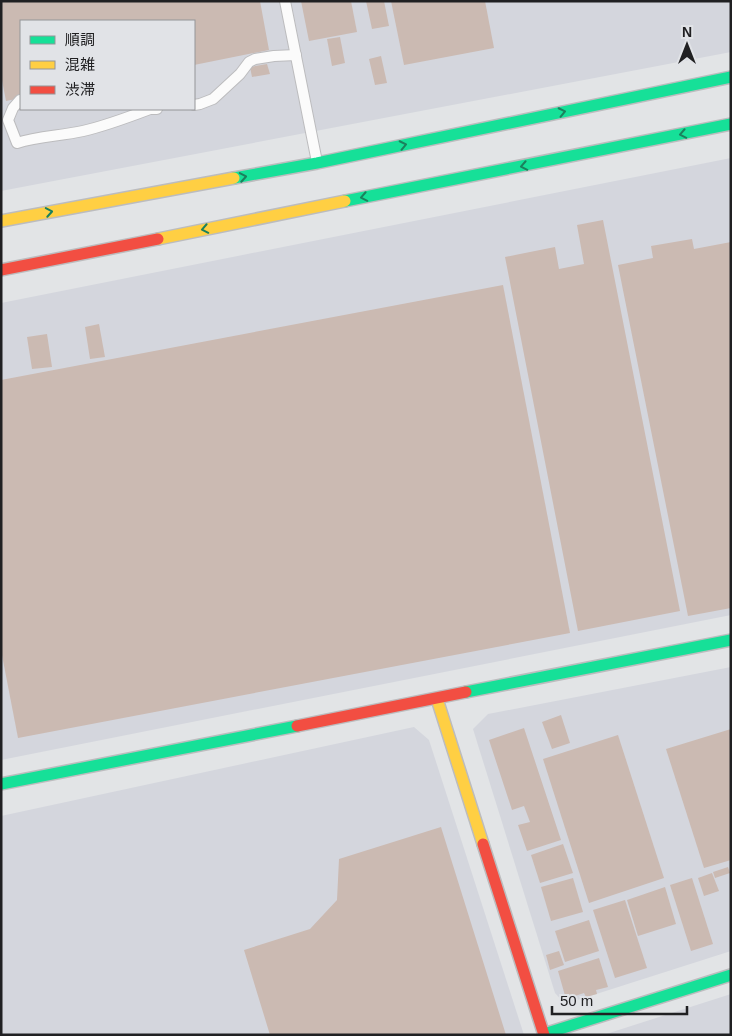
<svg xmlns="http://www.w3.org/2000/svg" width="732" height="1036" viewBox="0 0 732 1036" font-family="Arial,'Noto Sans JP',sans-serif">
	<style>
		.built { fill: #d4d6dd; fill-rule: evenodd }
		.building { fill: #cbbab2 }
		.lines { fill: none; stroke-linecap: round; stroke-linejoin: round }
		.lane-casing { stroke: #bcbcbe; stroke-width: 12 }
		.fast-casing { stroke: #bcbcbe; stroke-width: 14 }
		.slow-casing { stroke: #bcbcbe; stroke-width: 14 }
		.jam-casing { stroke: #bcbcbe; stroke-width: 14 }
		.lane { stroke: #fbfbfb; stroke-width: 10 }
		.fast { stroke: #16e098; stroke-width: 11 }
		.slow { stroke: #ffcf43; stroke-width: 11 }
		.jam { stroke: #f24e42; stroke-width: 11 }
		.oneway { stroke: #1b805d }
	</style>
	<rect width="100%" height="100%" fill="#e2e4e6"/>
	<!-- built -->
	<g class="built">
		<path d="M1 1H731V52L1 191ZM21 21H194V109H21Z"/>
		<polygon points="731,158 731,615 1,760 1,303"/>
		<polygon points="731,667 731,951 565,1004 555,993 473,729 488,714"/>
		<polygon points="414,727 429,740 524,1035 1,1035 1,816"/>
		<polygon points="731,994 731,1035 603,1035"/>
	</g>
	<!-- building -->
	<g class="building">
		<polygon points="1,1 260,1 269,50 194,65 194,21 21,21 21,98 6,101 1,75"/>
		<polygon points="301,1 351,1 357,32 309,41"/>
		<polygon points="366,1 384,1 389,26 372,29"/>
		<polygon points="391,1 485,1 494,48 404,65"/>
		<polygon points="340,37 345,63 332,66 327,39"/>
		<polygon points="381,56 387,83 375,85 369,59"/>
		<polygon points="267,64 270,74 252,77 250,67"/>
		<polygon points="603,220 680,611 578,631 505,257 555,247 559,269 584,264 577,225"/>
		<polygon points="692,239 694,249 731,242 731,608 688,616 618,265 653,258 651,246"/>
		<polygon points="503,285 570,633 18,738 1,650 1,380"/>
		<polygon points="99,324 105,357 90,359 85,327"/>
		<polygon points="47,334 52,367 32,369 27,337"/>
		<polygon points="561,715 570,743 552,749 542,722"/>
		<polygon points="524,728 561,840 527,851 518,825 530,822 524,806 512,810 489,740"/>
		<polygon points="731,729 731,860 704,868 666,749"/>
		<polygon points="618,735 664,878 589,903 543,759"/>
		<polygon points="441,827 506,1035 270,1035 244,950 310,929 337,900 339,859"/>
		<polygon points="563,844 573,873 540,883 531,855"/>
		<polygon points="728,867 730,873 715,878 713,872"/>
		<polygon points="712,873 719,891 704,896 698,878"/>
		<polygon points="573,878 583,912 551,921 541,887"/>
		<polygon points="692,878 713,944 691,951 670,885"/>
		<polygon points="665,887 676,924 638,936 627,900"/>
		<polygon points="625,900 647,968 615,978 593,910"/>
		<polygon points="589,920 599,951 565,962 555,931"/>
		<polygon points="559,951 564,965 550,970 546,955"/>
		<polygon points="599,958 608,987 596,990 597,994 586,997 584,993 566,999 558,971"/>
	</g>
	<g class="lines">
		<!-- lane casing -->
		<g class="lane-casing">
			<g id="lane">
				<polyline points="285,1 317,162"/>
				<path d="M20 100 13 108 8 120 17 143C38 136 61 136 83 131 105 126 129 117 150 109H157"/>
				<polyline points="194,105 200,104 213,99 240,74 249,62 255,59 274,56 296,55"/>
			</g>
		</g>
		<!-- fast casing -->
		<g class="fast-casing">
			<g id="fast">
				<polyline points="234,178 317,163 731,77"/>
				<polyline points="345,201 731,124"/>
				<polyline points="466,692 731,640"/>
				<polyline points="1,784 297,726"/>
				<polyline points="544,1034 731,975"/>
			</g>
		</g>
		<!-- slow casing -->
		<g class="slow-casing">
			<g id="slow">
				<polyline points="1,221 234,178"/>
				<polyline points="158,239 345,201"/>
				<polyline points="437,699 483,844"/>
			</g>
		</g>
		<!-- jam casing -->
		<g class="jam-casing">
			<g id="jam">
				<polyline points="1,270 158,239"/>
				<polyline points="297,726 466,692"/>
				<polyline points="483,844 544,1035"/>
			</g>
		</g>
		<!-- lane -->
		<use href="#lane" class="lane"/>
		<!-- fast -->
		<use href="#fast" class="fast"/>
		<!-- slow -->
		<use href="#slow" class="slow"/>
		<!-- jam -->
		<use href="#jam" class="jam"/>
	</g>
	<!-- one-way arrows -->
	<defs><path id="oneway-chevron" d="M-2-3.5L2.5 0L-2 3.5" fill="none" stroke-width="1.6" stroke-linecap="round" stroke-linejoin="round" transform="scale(1.25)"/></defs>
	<g class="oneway">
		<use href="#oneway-chevron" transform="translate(562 112) rotate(-12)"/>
		<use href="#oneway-chevron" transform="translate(683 134) rotate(169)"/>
		<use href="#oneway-chevron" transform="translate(403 145) rotate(-12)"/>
		<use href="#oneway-chevron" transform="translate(524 166) rotate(169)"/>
		<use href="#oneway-chevron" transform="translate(243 177) rotate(-10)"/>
		<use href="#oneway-chevron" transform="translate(364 197) rotate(169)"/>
		<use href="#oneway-chevron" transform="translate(49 212) rotate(-10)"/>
		<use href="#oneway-chevron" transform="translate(205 229) rotate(169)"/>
	</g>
	<!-- border -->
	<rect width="732" height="1036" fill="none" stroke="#202022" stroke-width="5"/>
	<!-- legend -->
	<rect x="20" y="20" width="175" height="90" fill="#e1e3e7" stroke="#949598"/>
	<rect x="30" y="36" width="25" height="8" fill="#16e098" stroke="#949598"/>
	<text x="65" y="45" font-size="15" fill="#202022">順調</text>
	<rect x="30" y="61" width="25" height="8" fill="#ffcf43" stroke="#949598"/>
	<text x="65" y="70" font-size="15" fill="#202022">混雑</text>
	<rect x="30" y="86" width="25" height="8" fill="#f24e42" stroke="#949598"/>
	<text x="65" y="95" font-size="15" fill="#202022">渋滞</text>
	<!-- north arrow -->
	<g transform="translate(687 45)" stroke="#e1e3e7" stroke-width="4" paint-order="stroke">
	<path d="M0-4L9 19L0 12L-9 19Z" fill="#202022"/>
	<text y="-8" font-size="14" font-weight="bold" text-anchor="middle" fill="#202022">N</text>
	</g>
	<!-- scale -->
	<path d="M552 1006v8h135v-8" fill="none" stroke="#202022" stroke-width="2.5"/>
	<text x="560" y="1006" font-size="15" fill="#202022" stroke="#e1e3e7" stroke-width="4" paint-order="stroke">50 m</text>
</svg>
